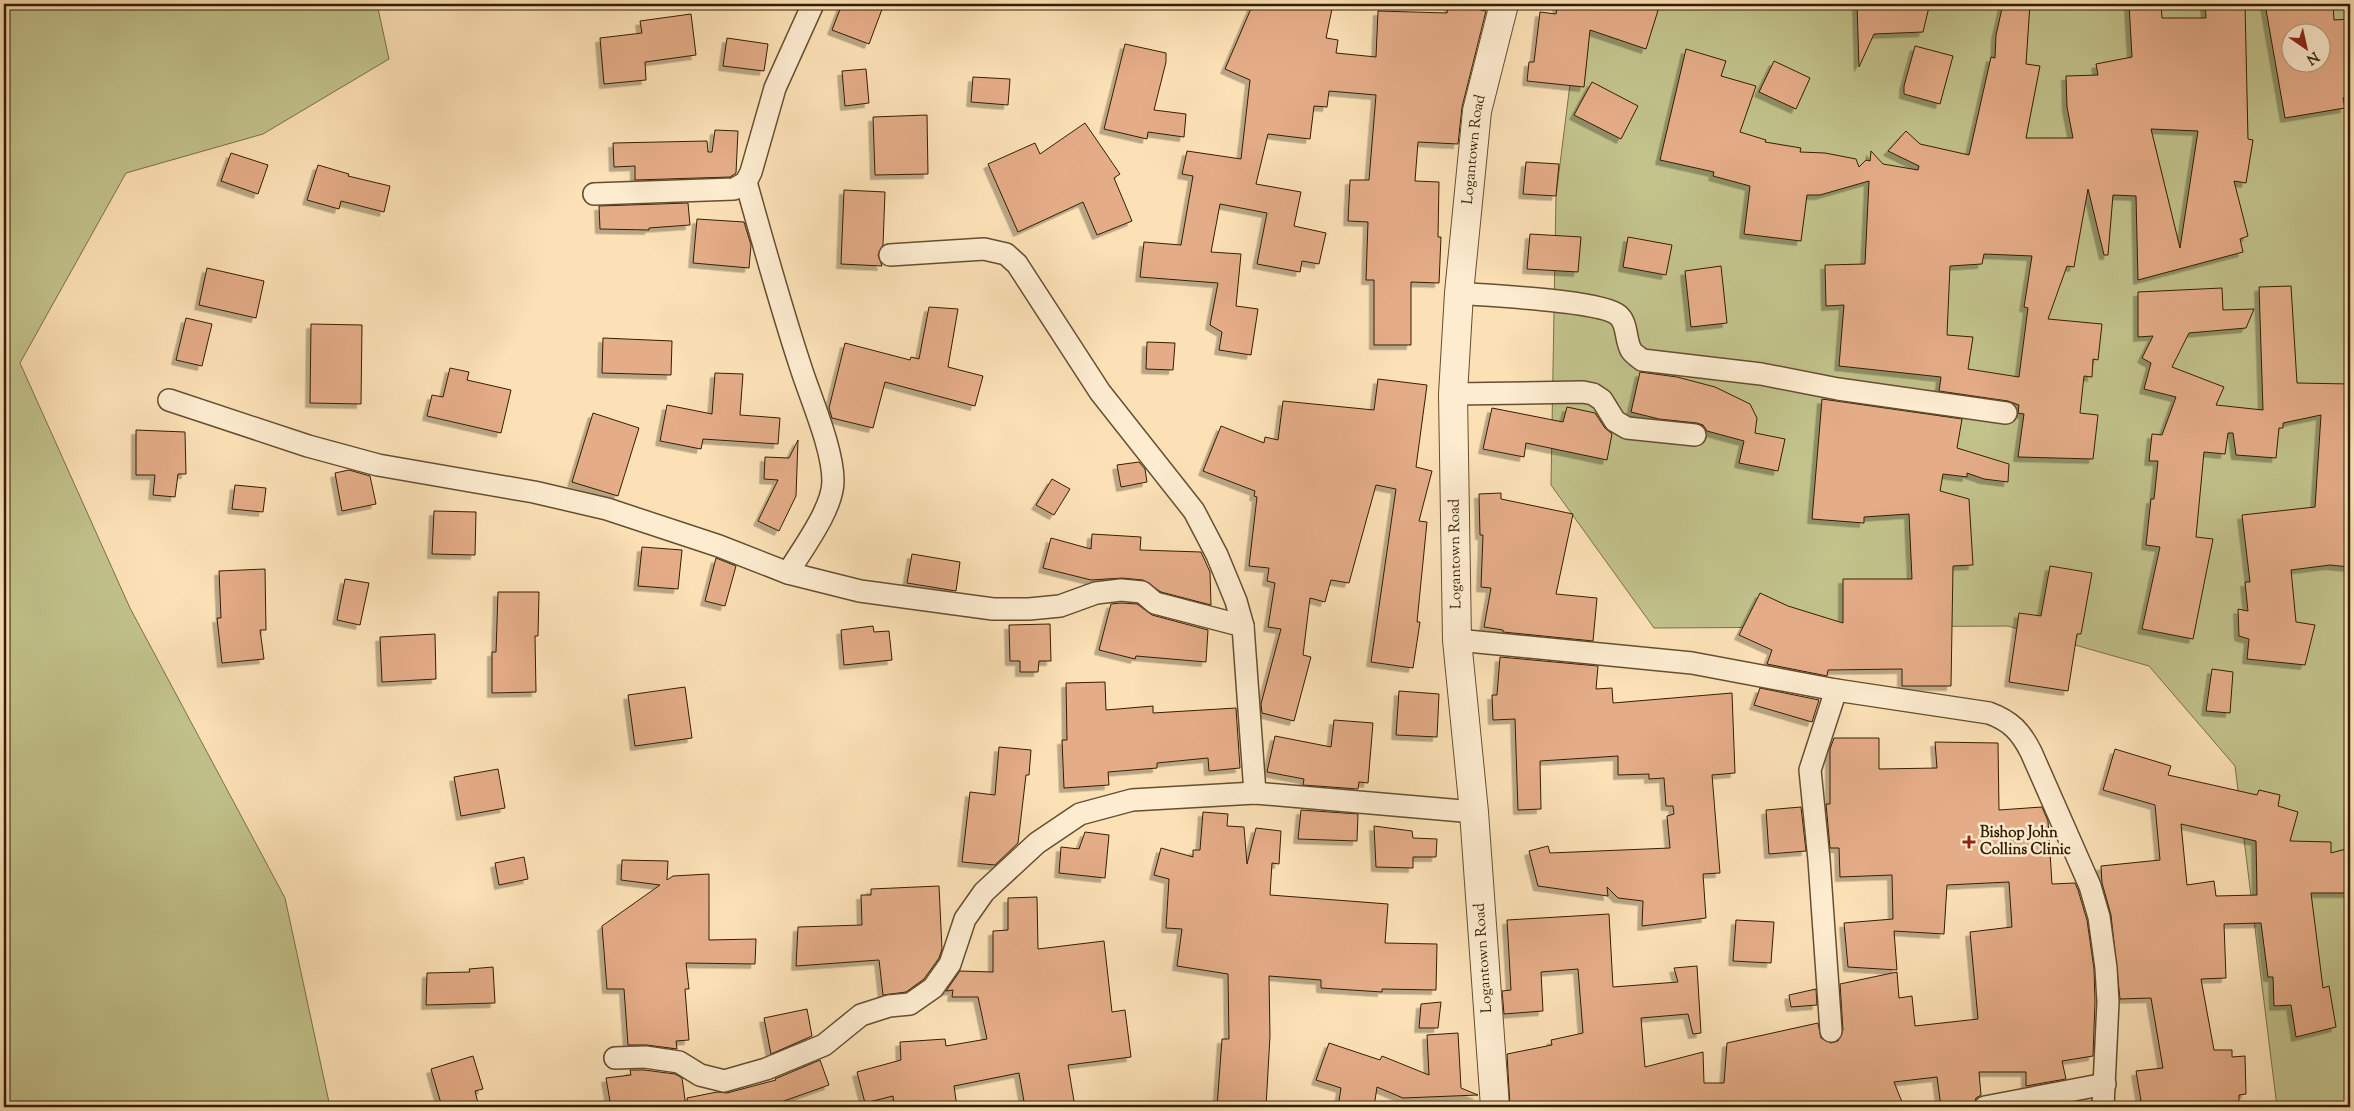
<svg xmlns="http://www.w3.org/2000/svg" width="2354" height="1111" viewBox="0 0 2354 1111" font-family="'Sorts Mill Goudy',serif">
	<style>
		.green { fill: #c2c28b; stroke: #7a7047; fill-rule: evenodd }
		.building { fill: #e4ac87; stroke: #331e03; fill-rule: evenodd; filter: url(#shadow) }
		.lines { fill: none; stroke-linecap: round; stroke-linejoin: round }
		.minor-casing { stroke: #654f30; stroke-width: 24 }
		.tertiary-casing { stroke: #654f30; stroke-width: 30 }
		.minor { stroke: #fdecd0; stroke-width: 21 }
		.tertiary { stroke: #fdecd0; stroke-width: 28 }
		.poi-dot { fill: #8f2418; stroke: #fdecd0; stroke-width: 2 }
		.labels { text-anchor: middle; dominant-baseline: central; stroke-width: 5; stroke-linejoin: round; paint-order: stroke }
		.street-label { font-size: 15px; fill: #331e03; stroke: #fdecd0 }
		.poi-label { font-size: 15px; font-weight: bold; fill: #331e03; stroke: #fdecd0; text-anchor: start }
	</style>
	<defs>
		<filter id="shadow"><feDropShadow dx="-4.5" dy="4.5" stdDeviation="0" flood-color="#0004"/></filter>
	</defs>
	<rect width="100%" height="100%" fill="#fce1b6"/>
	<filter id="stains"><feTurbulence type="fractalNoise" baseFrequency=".004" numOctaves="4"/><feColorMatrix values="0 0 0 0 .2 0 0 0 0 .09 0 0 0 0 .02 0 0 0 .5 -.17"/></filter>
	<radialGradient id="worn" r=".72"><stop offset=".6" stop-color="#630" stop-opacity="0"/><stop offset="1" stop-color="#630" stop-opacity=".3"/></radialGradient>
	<!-- green -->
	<g class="green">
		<polygon points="4,4 377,4 389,59 263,134 126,173 20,363 130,608 285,898 330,1107 4,1107"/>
		<path d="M1580 4H2350V1107H2277L2235 766 2149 666 2008 626 1654 628 1551 485 1556 196ZM2292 32H2322V62H2292Z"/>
	</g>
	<!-- building -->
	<g class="building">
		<polygon points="842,4 884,4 869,44 832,30"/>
		<polygon points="1253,4 1333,4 1326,38 1338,40 1336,53 1376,57 1378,11 1447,13 1450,4 1486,11 1462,107 1458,144 1418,142 1415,181 1439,182 1438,237 1441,237 1439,283 1411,282 1411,345 1374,345 1374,280 1366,280 1368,222 1348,221 1350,180 1369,180 1376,95 1329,91 1327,107 1314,106 1310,139 1268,134 1256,184 1301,192 1294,226 1326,233 1319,264 1302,261 1300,272 1257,264 1267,213 1220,204 1211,252 1241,254 1236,306 1258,309 1251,355 1219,350 1222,332 1210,325 1218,283 1140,277 1144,242 1181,245 1193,176 1182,174 1187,151 1241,159 1250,80 1225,69"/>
		<polygon points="1558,4 1660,4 1646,49 1590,30 1584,87 1527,81 1529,62 1534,62 1540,12 1556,14"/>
		<polygon points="1857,4 1915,4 1929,7 1923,32 1874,34 1859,67"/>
		<path d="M2003 4H2030L2026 64 2040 66 2026 138H2073L2067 107 2066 76 2098 75 2096 64 2132 57 2129 4H2161L2162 18H2206L2205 4H2245L2248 139 2253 140 2246 183 2234 181 2248 236 2240 239 2243 252 2138 280 2136 196 2113 195 2108 255H2104L2088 189 2074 267 2067 266 2048 319 2102 324 2098 360 2093 359 2092 377 2084 376 2080 413 2098 415 2093 459 2018 457 2024 414 2018 413 2019 405 2008 401 1939 391 1941 377 1839 366 1844 305 1826 306 1825 265 1865 264 1869 181 1820 195H1807L1801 241 1744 234 1750 186 1713 176 1714 172 1660 160 1686 49 1726 61 1721 76 1756 86 1740 132 1766 140 1765 142 1801 148 1800 152 1825 153 1856 159 1859 167 1866 160 1870 161 1871 151 1883 164 1918 170 1919 166 1888 151 1906 131 1920 144 1969 155 1991 57 1995 58 1996 35ZM2151 129 2198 131 2180 248ZM1984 254 2032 256 2024 307 2028 308 2019 377 1968 369 1973 337 1947 335 1950 266 1982 264Z"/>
		<path d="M2265 4H2333L2334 20 2350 19V97L2343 98 2345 108 2285 118ZM2292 32H2322V62H2292Z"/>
		<polygon points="691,14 696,55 645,62 646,80 604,84 600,38 642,33 640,21"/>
		<polygon points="727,38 768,44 764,71 723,66"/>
		<polygon points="1125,44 1166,53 1166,62 1154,110 1186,114 1184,137 1148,132 1147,139 1104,129"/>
		<polygon points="1915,46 1953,56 1940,104 1904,94 1904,86"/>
		<polygon points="1774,61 1810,78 1796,109 1759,92"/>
		<polygon points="866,69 869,103 845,106 842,71"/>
		<polygon points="973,77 1010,79 1008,105 971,102"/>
		<polygon points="1592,82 1638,106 1621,139 1574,115"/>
		<polygon points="927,115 928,174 875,175 873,117"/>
		<polygon points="1085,123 1120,174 1114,178 1132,221 1097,235 1083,202 1018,232 988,164 1035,143 1040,154"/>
		<polygon points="715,130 738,131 736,173 730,177 635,180 635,166 614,167 613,143 707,141 708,152 712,152"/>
		<polygon points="231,153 268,165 258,194 221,181"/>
		<polygon points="1526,162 1559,164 1556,196 1523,194"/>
		<polygon points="318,165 349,174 348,176 390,186 384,212 341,201 339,209 307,200"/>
		<polygon points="844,190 885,192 883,245 878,255 882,266 841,264"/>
		<polygon points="688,203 690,225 649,228 649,230 600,229 599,206"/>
		<polygon points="697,219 744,222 751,245 749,268 693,263"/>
		<polygon points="1530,234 1581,237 1578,272 1527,269"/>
		<polygon points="1628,237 1672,245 1666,275 1623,267"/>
		<polygon points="1721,266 1727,323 1691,327 1685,271"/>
		<polygon points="207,268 264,281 256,318 199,305"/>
		<polygon points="2291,286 2297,383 2350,384 2350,567 2330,565 2291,570 2296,622 2315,625 2305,665 2247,659 2249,639 2239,636 2238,609 2248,611 2245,582 2250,582 2242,515 2315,507 2321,415 2283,423 2283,428 2279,428 2276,458 2236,455 2233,433 2228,433 2225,454 2204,452 2196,537 2213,539 2193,639 2142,629 2160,547 2146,545 2151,499 2154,499 2158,461 2149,461 2152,434 2162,435 2176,397 2144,389 2151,363 2142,358 2153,336 2138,337 2138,292 2222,288 2223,310 2254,309 2246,328 2189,333 2172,367 2224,387 2216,405 2263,410 2259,287"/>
		<polygon points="929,307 958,309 948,367 983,376 975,406 885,382 873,428 832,418 829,408 845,343 910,360 911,357 919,359"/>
		<polygon points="186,318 212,324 202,366 176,360"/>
		<polygon points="311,324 362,325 361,404 310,403"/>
		<polygon points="603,338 672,341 671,375 602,373"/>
		<polygon points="1147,342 1175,343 1173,370 1146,369"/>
		<polygon points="450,368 469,372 467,380 511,390 501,433 427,416 432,395 443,397"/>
		<polygon points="1640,372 1677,377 1715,387 1750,404 1757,418 1755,433 1785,439 1778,471 1739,463 1744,441 1707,431 1703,425 1697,423 1659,419 1631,412"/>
		<polygon points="715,373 743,374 740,415 780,418 778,444 703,439 701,449 660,441 667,405 712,414"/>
		<polygon points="1378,379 1427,385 1416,467 1432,471 1419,521 1427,522 1417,622 1420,622 1413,668 1371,662 1396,489 1376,485 1349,583 1331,580 1325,602 1310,598 1303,655 1311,657 1294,721 1262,713 1261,704 1281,629 1268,627 1275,583 1267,581 1269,568 1249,566 1257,497 1254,496 1255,491 1203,471 1221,426 1264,443 1265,437 1278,440 1283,401 1374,410"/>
		<polygon points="1822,399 1962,419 1957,448 2009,464 2008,482 1984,479 1967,473 1967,477 1943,474 1940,491 1969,499 1973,565 1953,566 1951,686 1902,686 1902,669 1828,670 1827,676 1767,664 1772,650 1739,635 1760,593 1788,606 1843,623 1843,579 1912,579 1909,514 1864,517 1864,523 1812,519"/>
		<polygon points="1567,407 1595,413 1605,428 1612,434 1607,460 1526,443 1524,457 1483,449 1492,408 1563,422"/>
		<polygon points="593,413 639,428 618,496 572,482"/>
		<polygon points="136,430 185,432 186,474 178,474 175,497 153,495 155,475 136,475"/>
		<polygon points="798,440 796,496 779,531 758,521 778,480 764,479 765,457 789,458"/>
		<polygon points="1139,462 1145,469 1147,482 1121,487 1117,465"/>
		<polygon points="349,470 370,476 376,504 342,511 335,473"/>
		<polygon points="1052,479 1070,489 1054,515 1036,505"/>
		<polygon points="235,485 266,488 263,512 232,509"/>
		<polygon points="1501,493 1501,499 1573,514 1556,594 1597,598 1593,641 1503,632 1503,630 1484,627 1491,588 1481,587 1483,535 1480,535 1479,494"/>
		<polygon points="434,511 476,512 475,555 432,554"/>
		<polygon points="1092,534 1141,537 1140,550 1201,552 1210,572 1211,605 1161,592 1143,580 1122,578 1091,580 1043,568 1051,538 1091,549"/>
		<polygon points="642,547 682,550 678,589 638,586"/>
		<polygon points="912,554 960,562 956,591 907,583"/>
		<polygon points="716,558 736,566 725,606 705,601"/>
		<polygon points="2050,566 2092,573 2081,634 2077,634 2068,691 2009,682 2019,613 2041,616"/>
		<polygon points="265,569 266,630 260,630 264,659 222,663 217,618 221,618 219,571"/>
		<polygon points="345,579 369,583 360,625 337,620"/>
		<polygon points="498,592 539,592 538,636 535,636 536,692 492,693 492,652 496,652"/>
		<polygon points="1121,603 1137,604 1152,615 1208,630 1206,662 1136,656 1135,659 1099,650 1111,604"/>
		<polygon points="1050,624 1051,661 1039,661 1038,672 1020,672 1020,661 1010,661 1009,625"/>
		<polygon points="873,626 874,632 889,631 892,660 844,665 841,630"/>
		<polygon points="435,634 436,679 382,682 380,637"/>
		<polygon points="1500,657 1598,666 1596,689 1612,688 1613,703 1732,693 1735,773 1712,775 1720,873 1703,874 1706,918 1642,926 1643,901 1618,898 1607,887 1608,896 1538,886 1529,851 1548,846 1550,853 1670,848 1667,816 1674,814 1673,806 1666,806 1664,778 1649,779 1649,774 1618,775 1618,756 1540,761 1541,809 1518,810 1515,719 1493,720 1492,695 1497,695"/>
		<polygon points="2212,669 2233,672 2230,713 2206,711"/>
		<polygon points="1105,682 1106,710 1153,706 1153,713 1236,708 1240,768 1209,771 1208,758 1157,763 1157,768 1108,772 1109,785 1064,788 1062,740 1067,740 1066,683"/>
		<polygon points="685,687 692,738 635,746 628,695"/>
		<polygon points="1760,688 1819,700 1812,722 1754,705"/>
		<polygon points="1399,691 1439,694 1437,737 1396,735"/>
		<polygon points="1334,720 1373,723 1368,783 1359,782 1358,789 1303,785 1304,779 1267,772 1275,736 1331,747"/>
		<polygon points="1834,738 1879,738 1879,769 1937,768 1935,742 1998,743 1999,810 2042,807 2048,821 2052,884 2075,883 2078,890 2087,920 2094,969 2095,1002 2093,1056 2062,1061 2066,1079 2026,1086 2026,1072 1979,1072 1981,1095 1976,1098 1973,1107 1941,1107 1937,1077 1894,1082 1904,1107 1510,1107 1507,1054 1552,1045 1551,1040 1583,1033 1578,969 1541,972 1543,1011 1504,1014 1502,991 1511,990 1507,920 1609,914 1613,987 1678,982 1674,968 1697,966 1701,1033 1693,1034 1688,1014 1641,1018 1645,1067 1703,1052 1704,1083 1724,1083 1727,1043 1818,1023 1821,1038 1831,1043 1838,1041 1843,1030 1840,984 1897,972 1899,998 1912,996 1915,1026 1978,1019 1970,932 2012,927 2009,882 1947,885 1944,934 1894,931 1897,970 1848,967 1844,923 1893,919 1892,875 1840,877 1839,848 1830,848 1826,804 1830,804 1830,749"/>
		<polygon points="999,747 1031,750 1029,775 1026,775 1018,843 995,865 962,862 970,792 995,795"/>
		<path d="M2115 749 2171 766 2168 775 2257 795 2259 790 2280 795 2278 806 2298 812 2290 841 2331 842V853L2350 848V893H2311L2323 988 2329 986 2336 1027 2296 1037 2291 1005 2274 1006 2273 977H2268L2261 923 2224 924 2226 978 2201 979 2214 1050H2232V1057L2245 1056 2246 1094 2239 1095V1107H2142L2136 1071 2163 1068 2151 998 2120 999 2111 915 2102 883 2101 866 2160 860 2155 805 2103 790ZM2181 824 2256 841 2257 895 2216 896 2214 881 2187 885Z"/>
		<polygon points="498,769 505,808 461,816 454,777"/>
		<polygon points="1801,807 1806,851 1769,854 1766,810"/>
		<polygon points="1301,810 1358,814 1357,841 1298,839"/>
		<polygon points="1203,812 1228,814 1227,826 1244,827 1247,864 1256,828 1281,831 1279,864 1272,863 1270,895 1388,904 1385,943 1437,944 1436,990 1382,989 1382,992 1321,988 1321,980 1269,976 1270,1036 1266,1107 1217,1107 1222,1039 1229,1039 1228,974 1177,966 1182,929 1166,928 1169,879 1154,875 1161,848 1193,857 1193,850 1200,850"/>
		<polygon points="1374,826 1412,831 1413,838 1437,839 1436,857 1413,857 1413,868 1376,867"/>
		<polygon points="1085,832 1109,835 1105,878 1059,873 1061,847 1079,849"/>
		<polygon points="524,857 528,879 499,885 495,863"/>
		<polygon points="622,860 668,861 667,880 673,876 709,874 709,940 756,939 755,964 686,963 689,989 685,989 689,1040 676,1041 677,1049 647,1045 628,1045 624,989 607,989 602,926 660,885 621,880"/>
		<polygon points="939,886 942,949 939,958 924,979 906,992 883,995 879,960 796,966 798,927 862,925 861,895 871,895 871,889"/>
		<polygon points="1037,897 1038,949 1104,941 1112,1012 1125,1010 1131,1057 1068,1065 1075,1107 1025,1107 1019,1073 954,1086 957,1107 894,1107 893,1096 865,1103 857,1072 901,1060 900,1042 945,1039 946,1046 987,1039 978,997 952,997 953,990 946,991 960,971 993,972 993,931 1008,930 1008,898"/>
		<polygon points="1736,920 1774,922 1771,963 1733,961"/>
		<polygon points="493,967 495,1003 426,1005 427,973 470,972 469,969"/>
		<polygon points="1816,989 1817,1005 1791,1007 1789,995"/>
		<polygon points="1441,1002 1438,1028 1419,1028 1421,1004"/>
		<polygon points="807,1009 812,1036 771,1054 764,1018"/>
		<polygon points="1458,1033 1461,1088 1478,1095 1403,1098 1377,1087 1374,1107 1338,1107 1341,1088 1316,1080 1329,1043 1380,1060 1382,1056 1429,1075 1427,1035"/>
		<polygon points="473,1056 483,1089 475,1091 479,1107 442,1107 431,1069"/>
		<polygon points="820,1060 829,1085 767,1107 688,1107 687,1098 717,1092 727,1093 776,1080 775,1079"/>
		<polygon points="630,1070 644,1070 675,1074 682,1078 686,1107 611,1107 606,1078 631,1075"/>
		<polygon points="2073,1103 2074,1107 2050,1107"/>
	</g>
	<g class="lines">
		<!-- minor casing -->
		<g class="minor-casing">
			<g id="minor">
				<path d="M746 182C763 243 780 304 800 365 810 397 833 448 833 481 833 509 802 549 788 573"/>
				<polyline points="594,194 734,189 746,182 751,172 775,88 813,4"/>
				<polyline points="890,255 984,249 1006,254 1017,264 1100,392 1194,511 1217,555 1236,601 1243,626 1255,793"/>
				<path d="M1459 293C1489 296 1599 300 1618 315 1628 323 1625 340 1631 350 1633 354 1639 357 1642 360L1761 374 1838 389 2006 413"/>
				<polyline points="1453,394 1583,392 1593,394 1602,400 1615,421 1627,428 1695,435"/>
				<polyline points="169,400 308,446 378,465 534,492 607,509 719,546 788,573 860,591 993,609 1029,609 1060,606 1096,593 1121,590 1142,592 1155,603 1243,626"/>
				<path d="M1457 640 1692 663 1836 690 1989 713C2011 721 2021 732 2031 752L2090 886 2099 917 2106 968 2108 1002 2103 1107"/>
				<polyline points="1831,1031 1819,860 1810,770 1836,690"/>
				<polyline points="615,1058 645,1057 679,1062 700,1075 724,1081 766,1069 824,1045 861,1015 889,1006 910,1004 933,988 950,964 965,919 984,892 1037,843 1080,814 1132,800 1255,793 1474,812"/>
				<polyline points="1985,1107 2105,1084"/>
			</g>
		</g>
		<!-- tertiary casing -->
		<g class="tertiary-casing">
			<g id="tertiary">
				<path id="s1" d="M1495 1107 1474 812 1457 640 1453 394 1459 293 1477 111 1504 4"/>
			</g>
		</g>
		<!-- minor -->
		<use href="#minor" class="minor"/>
		<!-- tertiary -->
		<use href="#tertiary" class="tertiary"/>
	</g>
	<!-- markers -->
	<path class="poi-dot" d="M1966.5 834.5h5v5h5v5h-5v5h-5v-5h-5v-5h5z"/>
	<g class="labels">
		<!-- street labels -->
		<g class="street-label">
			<text stroke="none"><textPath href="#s1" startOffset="960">Logantown Road</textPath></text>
			<text transform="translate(1456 554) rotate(-91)">Logantown Road</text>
			<text transform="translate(1484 958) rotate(-94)">Logantown Road</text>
		</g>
		<!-- poi labels -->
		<g class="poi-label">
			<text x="1980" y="833">Bishop John<tspan x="1980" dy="17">Collins Clinic</tspan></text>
		</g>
	</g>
	<!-- margin -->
	<rect width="2354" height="1111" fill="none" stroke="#fce1b6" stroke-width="20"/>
	<rect x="5" y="5" width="2344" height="1101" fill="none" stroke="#331e03" stroke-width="2.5"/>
	<rect x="10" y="10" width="2334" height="1091" fill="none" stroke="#331e03"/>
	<!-- north arrow -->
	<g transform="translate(2306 48) rotate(146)"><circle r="24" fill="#fdecd0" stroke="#ac9a7e"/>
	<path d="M0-4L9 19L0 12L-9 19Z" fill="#8f2418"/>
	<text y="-8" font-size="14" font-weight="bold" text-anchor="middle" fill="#331e03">N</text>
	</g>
	<rect width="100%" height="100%" filter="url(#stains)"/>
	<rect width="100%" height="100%" fill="url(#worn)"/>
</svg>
